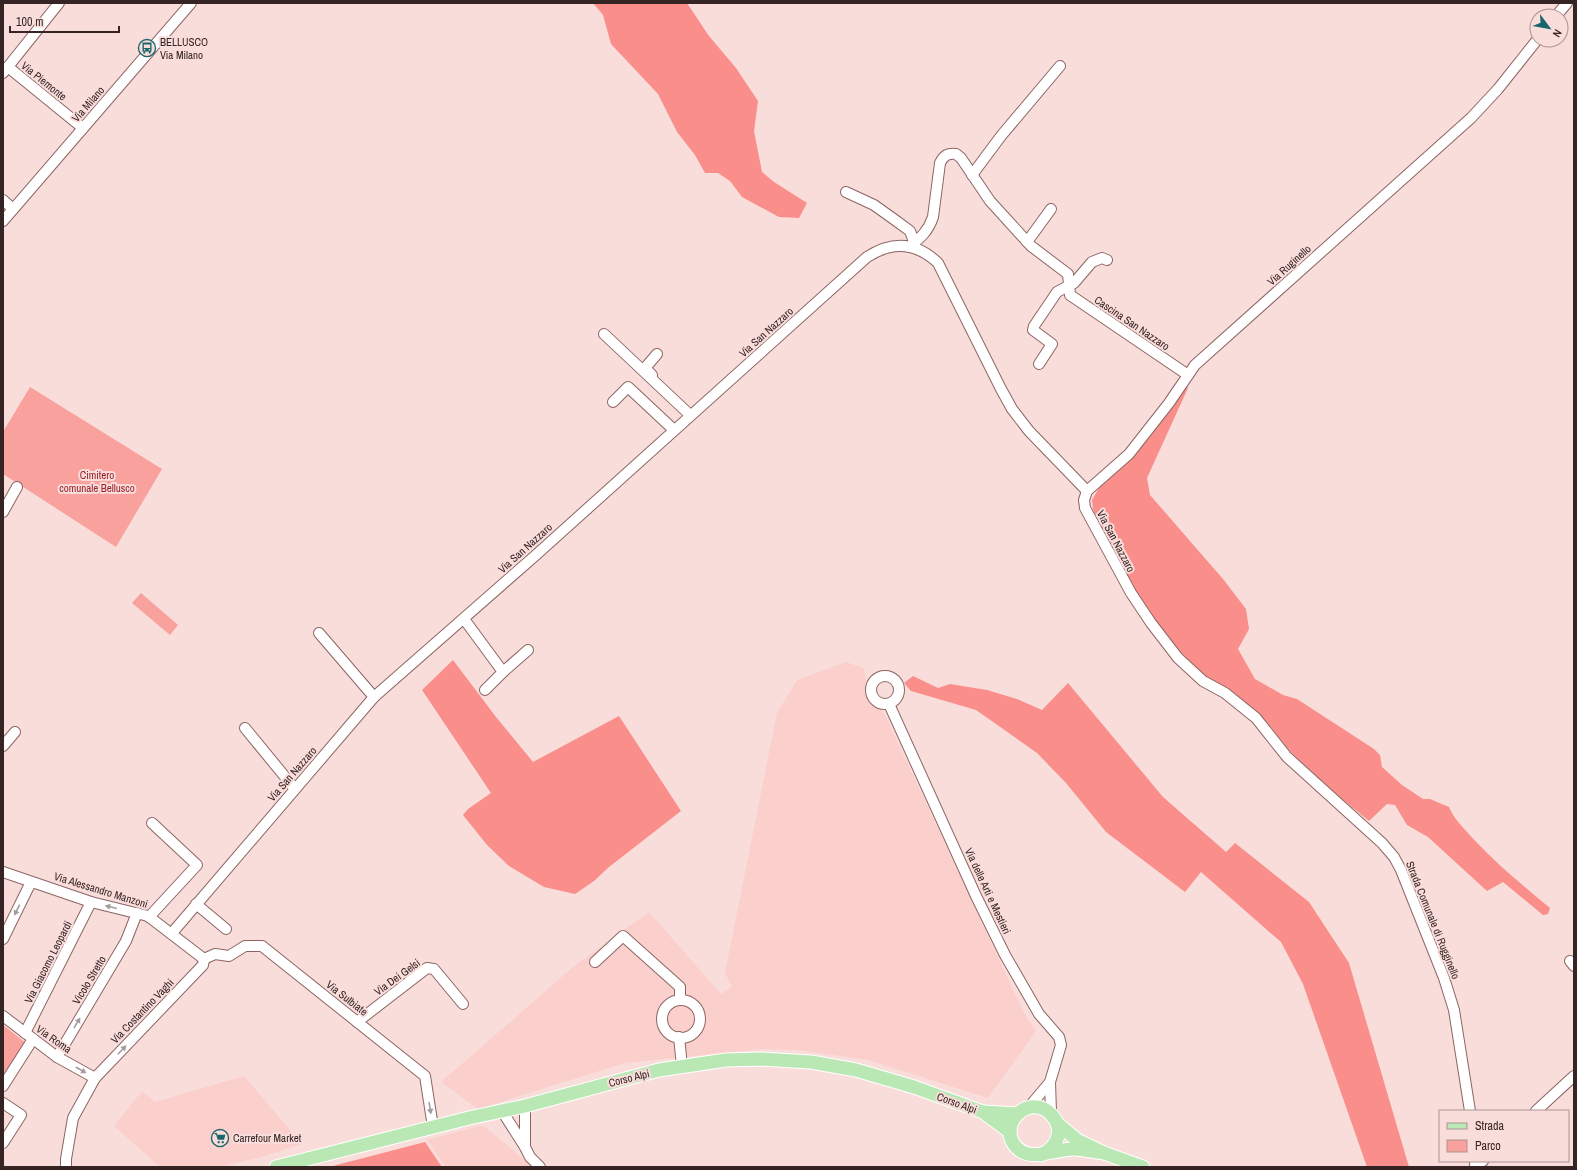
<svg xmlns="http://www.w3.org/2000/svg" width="1577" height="1170" viewBox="0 0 1577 1170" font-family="'Archivo Narrow',sans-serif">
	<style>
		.built { fill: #fbcfcc }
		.green { fill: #f8a19d }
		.forest { fill: #fa8e8a }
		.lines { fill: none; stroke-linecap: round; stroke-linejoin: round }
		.minor-casing { stroke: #8c6563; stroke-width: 12 }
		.major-casing { stroke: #fff; stroke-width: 15 }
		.minor { stroke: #fff; stroke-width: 10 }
		.major { stroke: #b9e8b5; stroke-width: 13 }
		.oneway { fill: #a49c9c }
		.labels { text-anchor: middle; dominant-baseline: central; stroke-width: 4; stroke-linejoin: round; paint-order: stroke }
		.poi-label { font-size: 11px; fill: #352423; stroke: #f9dddb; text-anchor: start }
		.street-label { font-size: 11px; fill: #352423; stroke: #f9dddb }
		.park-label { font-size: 11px; fill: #992129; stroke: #f9dddb }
	</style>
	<rect width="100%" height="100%" fill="#f9dddb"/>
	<!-- built -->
	<g class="built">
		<polygon points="846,662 864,668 869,698 880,707 886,717 1024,1013 1036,1031 988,1098 868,1060 798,1050 763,1049 625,1063 478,1109 441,1082 573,967 649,912 721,994 732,987 725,973 777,713 797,680"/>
		<polygon points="244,1076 302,1144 261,1157 219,1167 160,1167 114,1126 142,1091 155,1102"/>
		<polygon points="483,1125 533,1167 446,1167 427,1140"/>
	</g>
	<!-- green -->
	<g class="green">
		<polygon points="30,387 162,469 116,547 3,474 3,432"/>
		<polygon points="141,593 178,625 170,635 132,603"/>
		<polygon points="3,1025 26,1043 3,1074"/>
	</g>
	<!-- forest -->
	<g class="forest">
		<polygon points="593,3 687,3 709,36 736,68 758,101 754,131 762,172 774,182 807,203 799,218 779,217 742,197 730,181 718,173 705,173 695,155 677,132 658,94 611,44 603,15"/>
		<path d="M1184 384 1188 388 1147 478 1150 495 1223 579 1246 609 1249 629 1238 649 1255 679 1283 695 1297 699 1374 749 1380 755 1382 767 1402 785 1423 799H1430L1449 807C1453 817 1460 824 1467 832 1492 860 1521 884 1550 908L1548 914 1543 915 1503 882 1487 891 1428 837 1407 825 1395 805 1387 804 1369 821C1342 799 1315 778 1291 752 1278 738 1268 721 1253 709 1236 694 1215 685 1197 671L1154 620 1135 590 1098 521 1093 509 1092 500 1099 488 1115 471Z"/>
		<polygon points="453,660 496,717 533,762 619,716 681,811 609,867 594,881 575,894 544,887 509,866 487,845 463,815 468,809 491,793 422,690"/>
		<polygon points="913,676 938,688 950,684 987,690 1017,699 1042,710 1068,683 1163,797 1226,852 1235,843 1309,902 1349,963 1409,1167 1367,1167 1303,984 1281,942 1201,872 1185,892 1106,832 1066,783 1037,753 976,710 911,691 904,683"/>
		<polygon points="425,1142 442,1167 329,1167"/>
	</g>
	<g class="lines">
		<!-- minor casing -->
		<g class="minor-casing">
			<g id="minor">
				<polyline points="1556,16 1567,3"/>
				<polyline points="8,67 83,128"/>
				<polyline points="3,73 59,3"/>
				<polyline points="972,175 1001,136 1060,66"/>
				<polyline points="846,192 874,205 895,220 910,231 914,242"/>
				<polyline points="3,200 13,209"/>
				<polyline points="3,221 191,3"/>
				<polyline points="1027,242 1051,209"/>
				<path d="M909 247C920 238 928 232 933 217L940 163C944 155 948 153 956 154L961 158 990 201 1031 246 1068 274 1070 295 1188 375"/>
				<polyline points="604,334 690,415"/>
				<polyline points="1039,364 1052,344 1033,330 1034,326 1057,292 1074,283 1092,262 1102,258 1107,260"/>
				<polyline points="652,375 645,368 657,354"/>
				<polyline points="613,402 628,387 674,430"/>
				<polyline points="3,512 17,487"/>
				<polyline points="464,619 503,672 485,690"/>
				<polyline points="319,633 374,697"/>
				<polyline points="503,672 528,650"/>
				<circle cx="885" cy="690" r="14"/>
				<polyline points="889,704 976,896 1005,955 1039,1014 1059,1037 1061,1045 1050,1082 1051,1113"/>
				<polyline points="245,728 295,789"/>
				<polyline points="3,746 15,732"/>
				<polyline points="3,872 91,902 148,916 204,959"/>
				<polyline points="196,904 226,929"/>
				<polyline points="149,917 197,865 152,823"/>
				<path d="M172 933 374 697 537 554 867 257C892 241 916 242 938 263L1001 389 1012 409 1029 431 1087 491"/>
				<polyline points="3,939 31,882"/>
				<polyline points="204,959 215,954 229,956 245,946 262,946 425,1076 433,1127"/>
				<polyline points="1570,961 1574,966"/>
				<polyline points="595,962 623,936 680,987 680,1000"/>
				<circle cx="681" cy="1019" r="19"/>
				<polyline points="3,1016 57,1057 95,1078"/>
				<polyline points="357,1022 427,968 434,969 463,1004"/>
				<polyline points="25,1033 91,902"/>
				<polyline points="679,1037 682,1066"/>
				<polyline points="57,1057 126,941 137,913"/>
				<polyline points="3,1086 33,1039"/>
				<polyline points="3,1103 21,1115 3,1143"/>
				<polyline points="525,1106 525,1147"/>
				<polyline points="1029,1107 1050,1082"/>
				<polyline points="502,1111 525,1147 530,1157 540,1167"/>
				<polyline points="1470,1111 1454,1010 1444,978 1401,870 1394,857 1382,843 1287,757 1256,718 1225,693 1203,681 1178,658 1151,623 1131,593 1085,508 1084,500 1087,491 1129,454 1169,403 1195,365 1471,118 1498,89 1537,40"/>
				<polyline points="1536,1111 1574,1076"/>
				<polyline points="1475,1164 1483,1161"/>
				<polyline points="66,1167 66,1159 73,1118 95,1078 203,965 204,959"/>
			</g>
		</g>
		<!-- major casing -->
		<g class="major-casing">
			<g id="major">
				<polyline points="983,1112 1017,1114"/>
				<polyline points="1058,1124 1077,1140 1104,1153 1143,1167"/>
				<path d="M1041 1155C1084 1133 1037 1083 1013 1120 1009 1126 1009 1137 1013 1143 1027 1165 1053 1149 1073 1149 1083 1149 1094 1152 1104 1153"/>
				<polyline points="276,1167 469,1118 525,1106 659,1070 726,1060 762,1059 793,1061 811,1062 856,1070 914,1087 983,1112 1010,1132"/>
			</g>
		</g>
		<!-- minor -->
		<use href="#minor" class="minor"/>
		<!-- major -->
		<use href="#major" class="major"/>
	</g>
	<!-- one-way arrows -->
	<defs><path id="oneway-solid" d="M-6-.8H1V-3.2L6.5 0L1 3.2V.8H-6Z"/></defs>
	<g class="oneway">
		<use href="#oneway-solid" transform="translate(111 907) rotate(-166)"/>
		<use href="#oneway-solid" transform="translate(17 910) rotate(116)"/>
		<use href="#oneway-solid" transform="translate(77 1023) rotate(-59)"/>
		<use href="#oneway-solid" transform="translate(122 1050) rotate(-46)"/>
		<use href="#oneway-solid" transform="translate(81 1070) rotate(30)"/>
		<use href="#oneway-solid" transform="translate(430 1108) rotate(81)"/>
	</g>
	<!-- icons -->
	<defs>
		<g id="bus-ring" transform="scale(0.9)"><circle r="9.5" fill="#f9dddb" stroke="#18666c" stroke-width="1.5"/><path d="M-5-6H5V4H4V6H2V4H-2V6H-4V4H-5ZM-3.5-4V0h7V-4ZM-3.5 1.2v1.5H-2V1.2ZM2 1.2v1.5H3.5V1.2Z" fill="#18666c"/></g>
		<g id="supermarket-ring" transform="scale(0.9)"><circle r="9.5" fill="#f9dddb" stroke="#18666c" stroke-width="1.5"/><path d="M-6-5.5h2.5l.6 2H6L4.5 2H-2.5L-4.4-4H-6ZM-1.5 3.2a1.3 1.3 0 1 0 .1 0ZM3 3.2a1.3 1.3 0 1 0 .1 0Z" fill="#18666c"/></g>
	</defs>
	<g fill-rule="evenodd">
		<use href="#bus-ring" x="147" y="48"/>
		<use href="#supermarket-ring" x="220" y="1138"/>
	</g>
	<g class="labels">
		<!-- poi labels -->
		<g class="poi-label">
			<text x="160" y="42">BELLUSCO<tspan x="160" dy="13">Via Milano</tspan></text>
			<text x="233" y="1138">Carrefour Market</text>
		</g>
		<!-- street labels -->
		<g class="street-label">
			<text transform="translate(44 81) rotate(39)">Via Piemonte</text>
			<text transform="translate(88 104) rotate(-49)">Via Milano</text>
			<text transform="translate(1289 265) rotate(-42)">Via Ruginello</text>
			<text transform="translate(1132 323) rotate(34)">Cascina San Nazzaro</text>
			<text transform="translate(766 332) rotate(-42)">Via San Nazzaro</text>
			<text transform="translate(1116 541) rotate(62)">Via San Nazzaro</text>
			<text transform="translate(525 548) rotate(-42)">Via San Nazzaro</text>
			<text transform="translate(292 774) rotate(-49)">Via San Nazzaro</text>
			<text transform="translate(101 890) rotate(17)">Via Alessandro Manzoni</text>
			<text transform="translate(988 891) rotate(65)">Via delle Arti e Mestieri</text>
			<text transform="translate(1433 920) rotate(68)">Strada Comunale di Rugginello</text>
			<text transform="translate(48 962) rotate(-63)">Via Giacomo Leopardi</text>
			<text transform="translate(397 977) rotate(-36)">Via Dei Gelsi</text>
			<text transform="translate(89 980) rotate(-59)">Vicolo Stretto</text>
			<text transform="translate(347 998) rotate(38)">Via Sulbiate</text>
			<text transform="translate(142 1011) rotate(-46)">Via Costantino Vaghi</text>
			<text transform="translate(54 1039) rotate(35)">Via Roma</text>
			<text transform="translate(629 1078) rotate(-14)">Corso Alpi</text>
			<text transform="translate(957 1103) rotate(20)">Corso Alpi</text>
		</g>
		<!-- park labels -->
		<g class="park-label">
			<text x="97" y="475">Cimitero<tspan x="97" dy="13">comunale Bellusco</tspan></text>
		</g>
	</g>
	<!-- border -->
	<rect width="1577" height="1170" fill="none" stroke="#352423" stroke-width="8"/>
	<!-- legend -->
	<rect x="1439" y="1110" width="130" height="52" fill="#f9dddb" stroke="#ab9391"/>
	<rect x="1447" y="1123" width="20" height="6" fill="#b9e8b5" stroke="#ab9391"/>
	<text x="1475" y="1130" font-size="12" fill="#352423">Strada</text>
	<rect x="1447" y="1140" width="20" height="12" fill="#f8a19d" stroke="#ab9391"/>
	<text x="1475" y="1150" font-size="12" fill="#352423">Parco</text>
	<!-- north arrow -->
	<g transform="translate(1549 28) rotate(122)"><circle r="19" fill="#f9dddb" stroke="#ab9391"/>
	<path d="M0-3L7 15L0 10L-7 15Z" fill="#18666c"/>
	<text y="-6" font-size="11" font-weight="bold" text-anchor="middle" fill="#352423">N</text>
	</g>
	<!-- scale -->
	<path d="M10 26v6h109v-6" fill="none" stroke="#352423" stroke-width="2"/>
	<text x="16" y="26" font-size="12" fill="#352423" stroke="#f9dddb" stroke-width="3" paint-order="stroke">100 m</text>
</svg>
